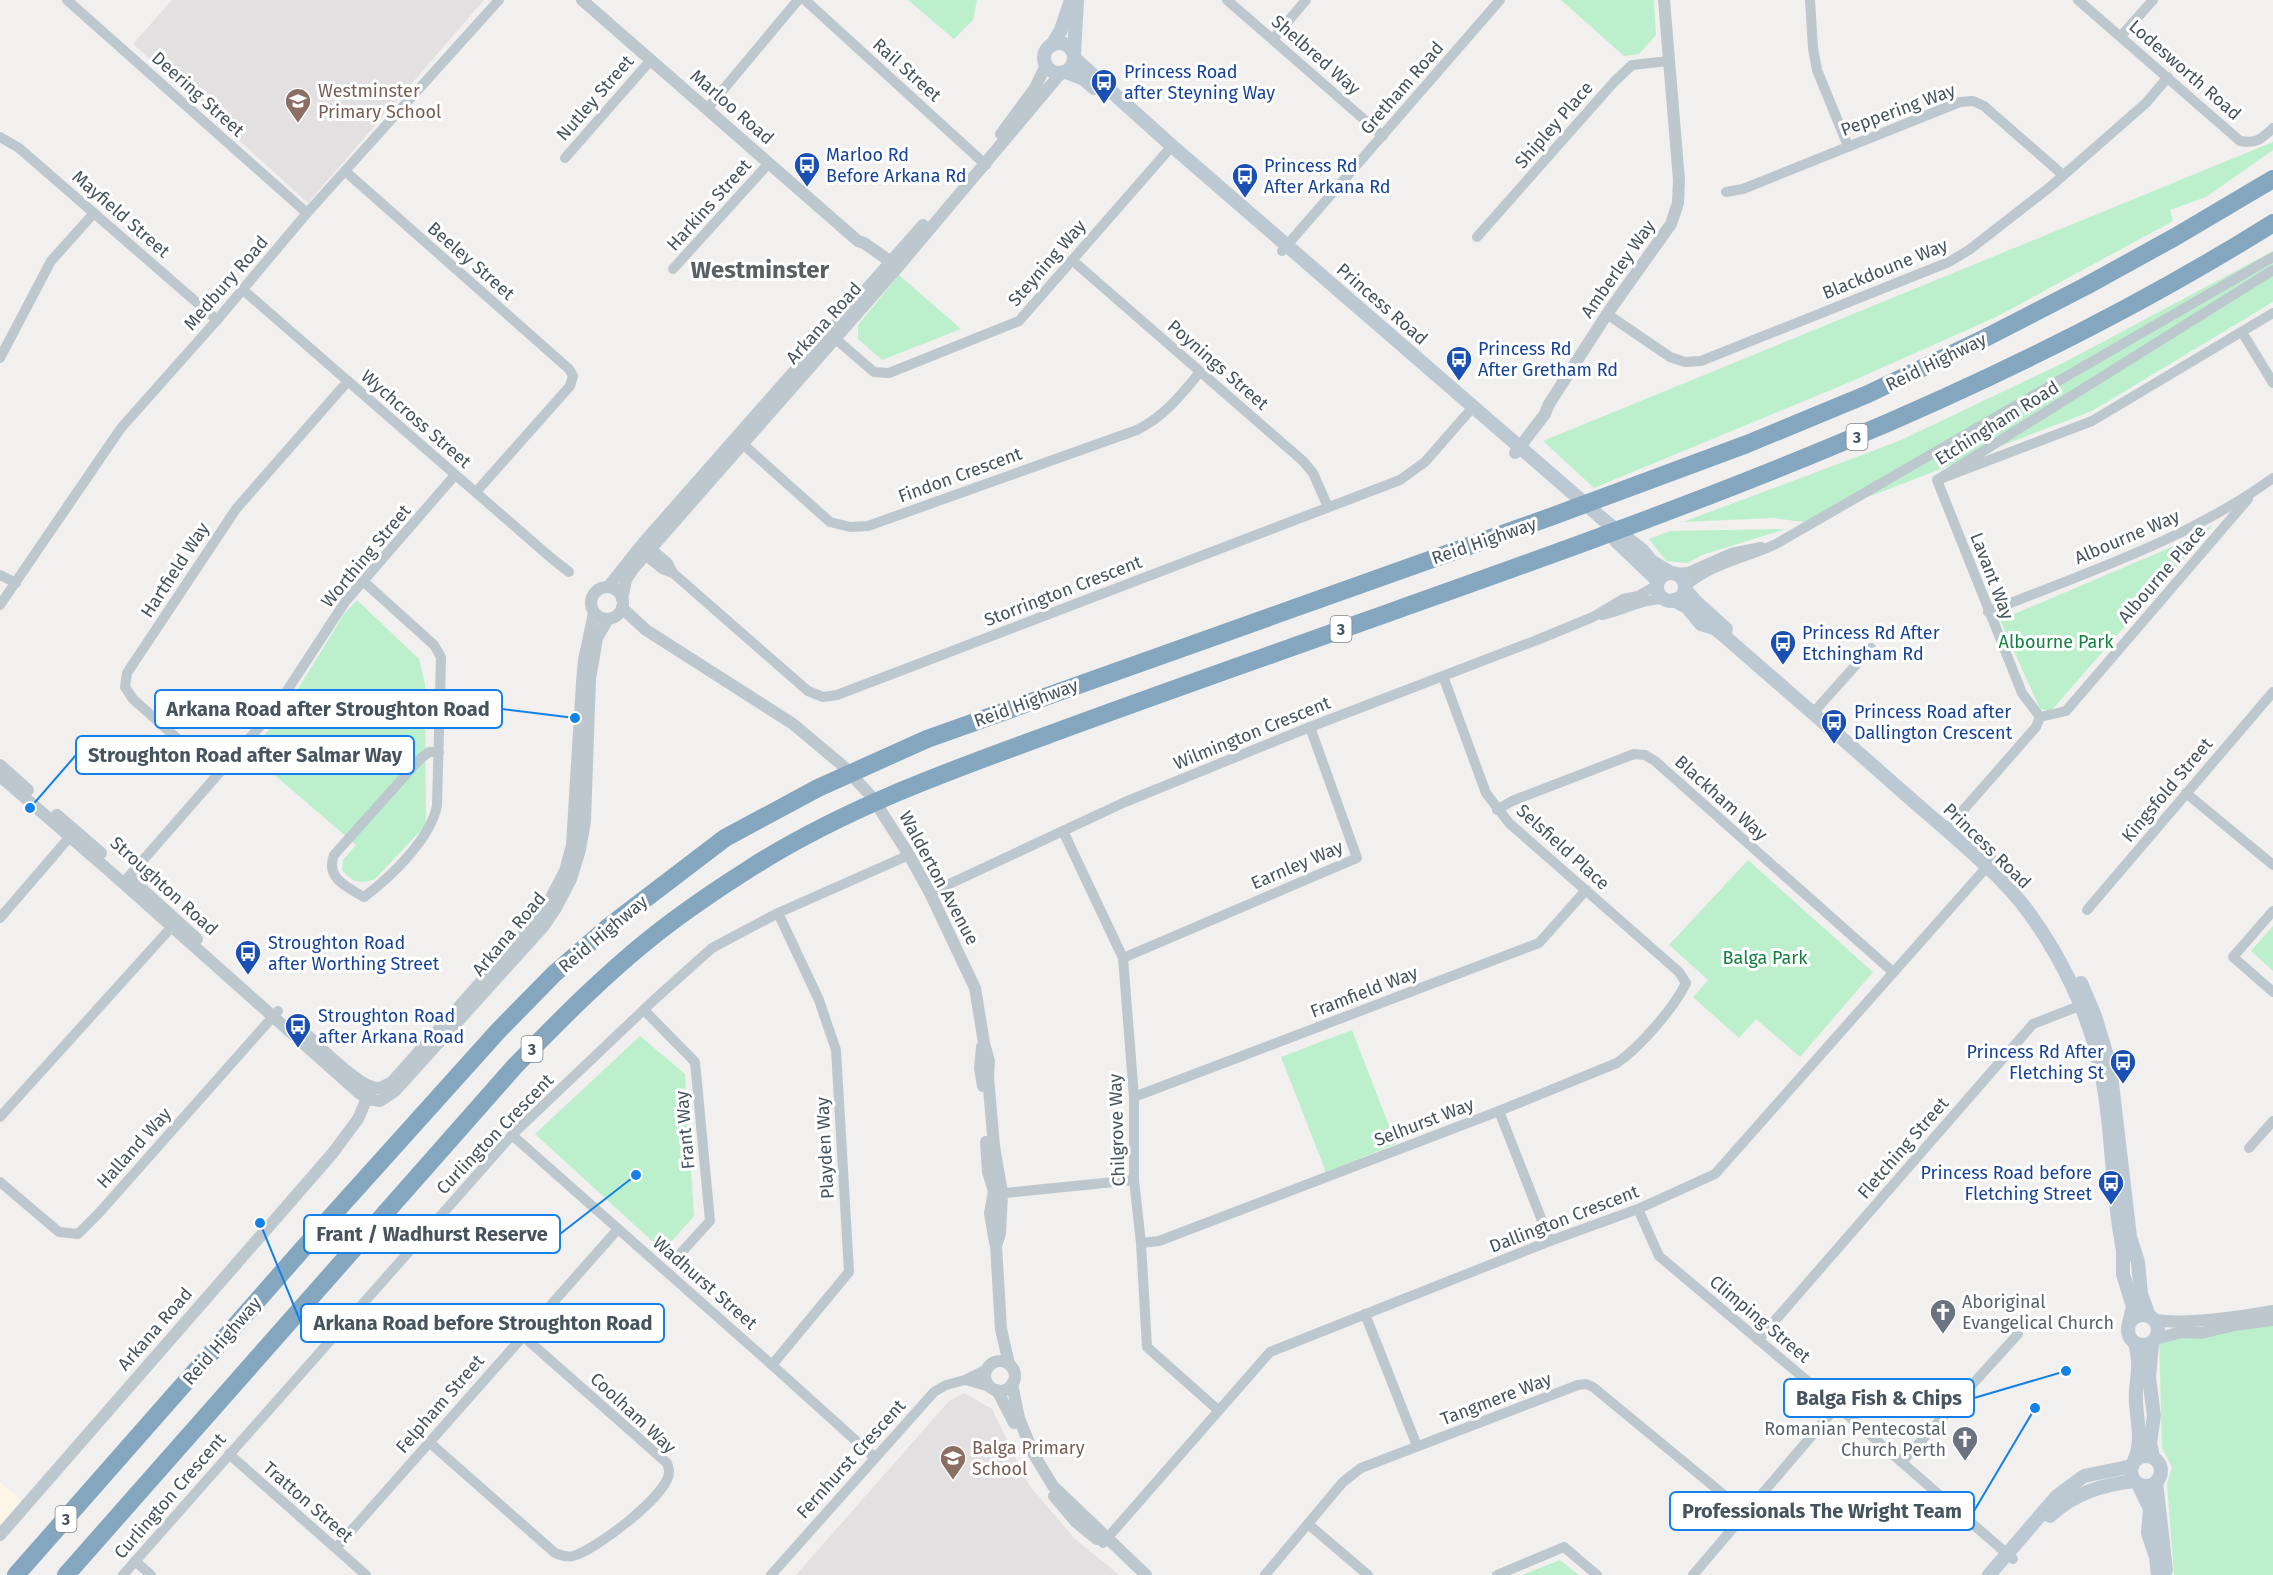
<svg xmlns="http://www.w3.org/2000/svg" width="2273" height="1575" viewBox="0 0 2273 1575" font-family="'Fira Sans',sans-serif">
	<style>
		.commercial { fill: #fdf5e8 }
		.education { fill: #e3e0e1 }
		.green { fill: #bcf0cc }
		.lines { fill: none; stroke-linecap: round; stroke-linejoin: round }
		.minor { stroke: #bcc8ce; stroke-width: 10 }
		.tertiary { stroke: #bcc8ce; stroke-width: 12 }
		.secondary { stroke: #bcc9d3; stroke-width: 14 }
		.motorway { stroke: #85a6bf; stroke-width: 18 }
		.labels { text-anchor: middle; dominant-baseline: central; stroke-width: 6; stroke-linejoin: round; paint-order: stroke }
		.shield { fill: #fff; stroke: #7e878e; stroke-width: 1.5 }
		.shield-label { font-size: 16px; font-weight: bold; fill: #46545d }
		.street-label { font-size: 18px; fill: #46545d; stroke: #fff }
		.transit-label { font-size: 18px; fill: #164399; stroke: #fff; text-anchor: start }
		.education-label { font-size: 18px; fill: #785e54; stroke: #fff; text-anchor: start }
		.park-label { font-size: 18px; fill: #148142; stroke: #fff }
		.worship-label { font-size: 18px; fill: #5b616d; stroke: #fff; text-anchor: start }
		.district-label { font-size: 24px; font-weight: bold; fill: #5b6064; stroke: #fff }
		.leader { fill: none; stroke: #1381e7; stroke-width: 2 }
		.callout-dot { fill: #1381e7; stroke: #fff; stroke-width: 2 }
		.callout { fill: #fff; stroke: #1381e7; stroke-width: 2 }
		.callout-label { font-size: 20px; text-anchor: middle; font-weight: bold; fill: #46545d }
	</style>
	<rect width="100%" height="100%" fill="#f2efef"/>
	<!-- commercial -->
	<polygon class="commercial" points="0,1482 24,1502 6,1522 0,1524"/>
	<!-- education -->
	<g class="education">
		<polygon points="172,0 484,0 308,203 133,44"/>
		<polygon points="964,1393 992,1409 1029,1485 1074,1538 1119,1575 796,1575 949,1401"/>
	</g>
	<!-- green -->
	<g class="green">
		<polygon points="908,0 977,0 973,20 954,39"/>
		<polygon points="1561,0 1654,0 1656,35 1639,54 1624,56"/>
		<polygon points="2273,142 2273,150 2206,197 2170,210 2173,221 1996,317 1850,382 1594,488 1543,441"/>
		<polygon points="2273,251 2273,302 2092,411 1803,522 1773,518 1683,522 1899,441 2065,362"/>
		<polygon points="899,275 961,329 882,360 858,339 858,325"/>
		<polygon points="2213,525 2051,711 2040,709 2000,620 2167,549"/>
		<polygon points="1786,529 1702,555 1687,563 1666,561 1649,539 1670,531"/>
		<path d="M357 600 419 659 425 684 426 825 375 879C360 885 352 882 342 870L343 860 356 845 249 753 282 715 344 614Z"/>
		<polygon points="1748,860 1873,972 1800,1057 1756,1019 1739,1038 1693,997 1708,980 1669,945"/>
		<polygon points="2273,926 2273,971 2251,951"/>
		<polygon points="1352,1030 1396,1144 1326,1172 1281,1057"/>
		<polygon points="640,1036 685,1074 694,1216 663,1251 535,1134"/>
		<polygon points="2273,1324 2273,1575 2174,1575 2167,1484 2172,1467 2162,1448 2159,1336"/>
		<polygon points="1560,1560 1579,1575 1522,1575"/>
	</g>
	<g class="lines">
		<!-- minor -->
		<g class="minor">
			<polyline points="67,0 307,213"/>
			<polyline points="805,0 986,165"/>
			<polyline points="1227,0 1383,136"/>
			<polyline points="1810,0 1813,48 1817,70 1848,146"/>
			<path d="M2078 0 2240 141C2257 144 2261 139 2273 128"/>
			<polyline points="2121,36 2153,0"/>
			<polyline points="1273,39 1306,0"/>
			<polyline points="707,109 798,0"/>
			<polyline points="0,137 19,148 217,320"/>
			<polyline points="565,158 650,61"/>
			<polyline points="345,171 569,369 573,376 570,386 476,492"/>
			<polyline points="1726,192 1743,189 1960,102 1973,101 1984,106 2063,175"/>
			<polyline points="1477,237 1614,82 1632,65 1669,61"/>
			<polyline points="1282,251 1500,0"/>
			<polyline points="1072,260 1303,461 1313,473 1328,507"/>
			<polyline points="673,269 769,163"/>
			<polyline points="2273,270 1937,480 2092,421 2273,313"/>
			<polyline points="242,289 550,557 569,572"/>
			<polyline points="1607,314 1670,357 1685,362 1701,361 1949,262 1969,250 2050,187 2146,103 2168,77"/>
			<polyline points="2242,332 2273,383"/>
			<polyline points="830,334 874,372 889,373 1019,321 1172,146"/>
			<polyline points="0,358 51,261 94,213"/>
			<path d="M736 438 830 522 850 527 868 526 1137 430C1165 416 1181 395 1200 372"/>
			<polyline points="1937,480 2022,693 2040,717 2036,727 1951,824"/>
			<polyline points="645,543 668,563 673,573"/>
			<polyline points="640,551 662,569 673,573 808,691 823,697 837,695 1400,480 1425,462 1473,407"/>
			<polyline points="1676,573 1688,572 1731,553 1761,547"/>
			<polyline points="0,575 16,583"/>
			<path d="M363 581 434 645 441 657 437 806C430 839 392 876 364 897 347 887 325 878 334 855L420 759 429 752H439"/>
			<path d="M1685 587C1710 564 1747 558 1776 544L2273 257"/>
			<polyline points="0,605 121,428 217,320 307,213 499,0"/>
			<path d="M1988 612C2085 573 2187 540 2273 478"/>
			<path d="M1602 615C1623 611 1641 599 1663 599"/>
			<polyline points="1813,713 1871,648"/>
			<polyline points="2040,717 2066,711 2248,499"/>
			<polyline points="217,774 133,699 125,687 127,673 236,509 348,381"/>
			<polyline points="2186,793 2273,865"/>
			<polyline points="1497,810 1512,801 1634,754 1645,755 1655,761 1893,972"/>
			<polyline points="1063,831 1123,958 1134,1097 1134,1180 1141,1243 1147,1347 1218,1410"/>
			<polyline points="123,883 275,709 345,602 455,475"/>
			<polyline points="930,893 1125,802 1310,727 1537,640 1593,617 1623,599 1638,596 1657,585"/>
			<polyline points="2087,910 2273,692"/>
			<polyline points="2273,911 2233,957 2273,992"/>
			<polyline points="0,918 74,832"/>
			<polyline points="1123,958 1357,858 1310,727"/>
			<polyline points="644,1010 695,1062 710,1221 678,1256"/>
			<polyline points="1134,1097 1539,943 1586,890"/>
			<polyline points="1499,1111 1550,1241"/>
			<polyline points="0,1117 177,921"/>
			<polyline points="512,1135 772,1365 874,1457"/>
			<polyline points="2249,1148 2273,1121"/>
			<polyline points="0,1182 59,1232 78,1234 99,1213 278,1011"/>
			<polyline points="995,1194 1134,1180"/>
			<polyline points="1638,1209 1659,1256 1837,1406 2013,1559"/>
			<path d="M1141 1243 1159 1241 1499 1111 1617 1063C1640 1047 1674 1008 1686 983L1679 972 1509 823 1486 793 1443 676"/>
			<polyline points="1365,1314 1417,1446"/>
			<polyline points="1758,1340 2033,1024 2087,1003"/>
			<polyline points="772,1365 849,1272 836,1050 819,1000 778,913"/>
			<polyline points="965,1380 990,1387"/>
			<path d="M429 1442 555 1553C561 1555 566 1558 573 1556 594 1551 669 1495 669 1472 669 1469 668 1466 667 1463L523 1336"/>
			<polyline points="229,1454 366,1575"/>
			<polyline points="1902,1462 2018,1334"/>
			<polyline points="1308,1524 1368,1575"/>
			<polyline points="1103,1543 1270,1352 1550,1241 1638,1209 1715,1174 1993,860"/>
			<polyline points="336,1548 618,1229"/>
			<polyline points="135,1561 151,1575"/>
			<polyline points="123,1575 512,1135 654,1000 712,948 778,913 909,855"/>
			<polyline points="771,1575 934,1392 946,1385 965,1380 987,1369"/>
			<polyline points="1265,1575 1343,1482 1361,1468 1578,1385 1586,1384 1593,1387 1746,1513"/>
			<polyline points="1497,1575 1564,1547 1597,1575"/>
			<polyline points="1693,1575 1837,1406"/>
		</g>
		<!-- tertiary -->
		<g class="tertiary">
			<polyline points="582,0 858,241 864,243 894,264"/>
			<polyline points="1001,134 1035,88 1046,65"/>
			<polyline points="1515,453 1545,414 1549,404 1607,314 1671,224 1678,203 1679,180 1664,0"/>
			<polyline points="608,587 644,542 923,225"/>
			<circle cx="607" cy="603" r="16"/>
			<polyline points="622,599 626,580 633,569 898,267 1061,73"/>
			<polyline points="622,608 646,630 793,724 842,765 872,797 909,855 930,893 975,988 984,1043 989,1061 988,1077 994,1146 1002,1193 1000,1233 996,1246 1001,1329 1009,1364"/>
			<polyline points="0,765 28,790"/>
			<polyline points="0,776 114,875 359,1093 368,1099 380,1101 395,1091 543,927 556,908 571,879 580,850 585,821 590,679 597,638 608,619"/>
			<polyline points="57,815 101,853"/>
			<polyline points="132,880 197,939"/>
			<path d="M307 1035C320 1047 362 1090 379 1088 383 1087 388 1084 392 1082L544 911 565 871 572 845 582 683 584 660 594 613"/>
			<polyline points="982,1047 980,1068 983,1086"/>
			<polyline points="986,1142 988,1172 994,1191 990,1213 995,1243"/>
			<path d="M2155 1320C2189 1325 2239 1317 2273 1311"/>
			<polyline points="2155,1339 2182,1332 2201,1333 2234,1325 2273,1320"/>
			<circle cx="1000" cy="1376" r="15"/>
			<polyline points="1012,1384 1019,1418 1033,1453 1053,1486 1146,1575"/>
			<polyline points="997,1390 1014,1423"/>
			<polyline points="1054,1496 1075,1521 1097,1539"/>
			<polyline points="0,1535 332,1154 358,1119 370,1091"/>
		</g>
		<!-- secondary -->
		<g class="secondary">
			<circle cx="1059" cy="58" r="15"/>
			<polyline points="1052,45 1061,30 1071,0"/>
			<polyline points="1074,54 1077,0"/>
			<polyline points="1074,58 1172,146 1605,521 1642,550 1651,561 1669,572"/>
			<polyline points="1066,72 1084,79 1094,88"/>
			<polyline points="1616,541 1658,581"/>
			<circle cx="1671" cy="587" r="14"/>
			<polyline points="1685,589 1696,602 1726,629"/>
			<path d="M1674 600 1687 607 1701 624 1714 628 1722 634C1780 685 1839 735 1896 786 1931 817 1968 847 2001 880 2041 920 2077 986 2093 1040 2114 1108 2109 1181 2123 1250V1274L2133 1307 2129 1323"/>
			<polyline points="2081,983 2095,1016 2110,1066 2130,1237 2138,1262 2141,1294 2149,1316"/>
			<circle cx="2143" cy="1330" r="15"/>
			<polyline points="2152,1343 2149,1378 2154,1416 2150,1443 2153,1457"/>
			<circle cx="2146" cy="1471" r="15"/>
			<path d="M2134 1461C2145 1437 2134 1415 2136 1390 2138 1371 2140 1363 2135 1343"/>
			<polyline points="2156,1482 2166,1570"/>
			<polyline points="2138,1484 2150,1509 2148,1533 2156,1557 2158,1575"/>
			<path d="M2050 1516C2074 1493 2102 1485 2134 1481"/>
			<polyline points="1989,1575 2057,1496 2084,1476 2132,1466"/>
		</g>
		<!-- motorway -->
		<g class="motorway">
			<polyline points="16,1575 329,1219 499,1030 554,974 607,928 725,838 818,788 927,739 1553,516 1747,444 1868,394 1985,338 2086,286 2175,237 2273,179"/>
			<path d="M66 1575 515 1066C559 1021 603 976 652 937 682 913 716 890 749 869 841 810 943 773 1045 736 1153 696 1262 658 1371 619 1681 509 1992 400 2273 223"/>
		</g>
	</g>
	<!-- icons -->
	<defs>
		<g id="bus-pin" transform="scale(1.35)"><path d="M0 17L-7.5 6A9.5 9.5 0 1 1 7.5 6Z" fill="#1a4fb4" stroke="#fff"/><path d="M-5-6H5V4H4V6H2V4H-2V6H-4V4H-5ZM-3.5-4V0h7V-4ZM-3.5 1.2v1.5H-2V1.2ZM2 1.2v1.5H3.5V1.2Z" fill="#fff"/></g>
		<g id="school-pin" transform="scale(1.35)"><path d="M0 17L-7.5 6A9.5 9.5 0 1 1 7.5 6Z" fill="#8d6e63" stroke="#fff"/><path d="M0-5L7-2L0 1L-7-2ZM-4 1L0 2.5L4 1V4Q0 6-4 4Z" fill="#fff"/></g>
		<g id="church-pin" transform="scale(1.35)"><path d="M0 17L-7.5 6A9.5 9.5 0 1 1 7.5 6Z" fill="#6b7280" stroke="#fff"/><path d="M-1.2-6h2.4v3.5h3.3v2.4h-3.3V6h-2.4V-.1h-3.3v-2.4h3.3Z" fill="#fff"/></g>
	</defs>
	<g fill-rule="evenodd">
		<use href="#bus-pin" x="1104" y="82"/>
		<use href="#school-pin" x="298" y="101"/>
		<use href="#bus-pin" x="807" y="165"/>
		<use href="#bus-pin" x="1245" y="176"/>
		<use href="#bus-pin" x="1459" y="359"/>
		<use href="#bus-pin" x="1783" y="643"/>
		<use href="#bus-pin" x="1834" y="722"/>
		<use href="#bus-pin" x="248" y="953"/>
		<use href="#bus-pin" x="298" y="1026"/>
		<use href="#bus-pin" x="2123" y="1062"/>
		<use href="#bus-pin" x="2111" y="1183"/>
		<use href="#church-pin" x="1943" y="1312"/>
		<use href="#church-pin" x="1965" y="1439"/>
		<use href="#school-pin" x="953" y="1458"/>
	</g>
	<g class="labels">
		<!-- shield labels -->
		<g class="shield">
			<rect x="1846.5" y="424" width="21" height="26" rx="4.5"/>
			<rect x="1330.5" y="616" width="21" height="26" rx="4.5"/>
			<rect x="521.5" y="1036" width="21" height="26" rx="4.5"/>
			<rect x="55.5" y="1506" width="21" height="26" rx="4.5"/>
		</g>
		<g class="shield-label">
			<text x="1857" y="437">3</text>
			<text x="1341" y="629">3</text>
			<text x="532" y="1049">3</text>
			<text x="66" y="1519">3</text>
		</g>
		<!-- street labels -->
		<g class="street-label">
			<text transform="translate(1316 55) rotate(41)">Shelbred Way</text>
			<text transform="translate(907 70) rotate(42)">Rail Street</text>
			<text transform="translate(2185 70) rotate(41)">Lodesworth Road</text>
			<text transform="translate(1402 88) rotate(-49)">Gretham Road</text>
			<text transform="translate(198 94) rotate(42)">Deering Street</text>
			<text transform="translate(595 98) rotate(-49)">Nutley Street</text>
			<text transform="translate(732 107) rotate(41)">Marloo Road</text>
			<text transform="translate(1898 110) rotate(-20)">Peppering Way</text>
			<text transform="translate(1554 125) rotate(-49)">Shipley Place</text>
			<text transform="translate(709 205) rotate(-48)">Harkins Street</text>
			<text transform="translate(121 214) rotate(41)">Mayfield Street</text>
			<text transform="translate(471 261) rotate(41)">Beeley Street</text>
			<text transform="translate(1047 263) rotate(-49)">Steyning Way</text>
			<text transform="translate(1618 269) rotate(-55)">Amberley Way</text>
			<text transform="translate(1885 269) rotate(-22)">Blackdoune Way</text>
			<text transform="translate(226 283) rotate(-49)">Medbury Road</text>
			<text transform="translate(1382 304) rotate(41)">Princess Road</text>
			<text transform="translate(824 323) rotate(-48)">Arkana Road</text>
			<text transform="translate(1936 362) rotate(-26)">Reid Highway</text>
			<text transform="translate(1218 365) rotate(41)">Poynings Street</text>
			<text transform="translate(416 419) rotate(41)">Wychcross Street</text>
			<text transform="translate(1997 423) rotate(-32)">Etchingham Road</text>
			<text transform="translate(960 475) rotate(-20)">Findon Crescent</text>
			<text transform="translate(2127 537) rotate(-23)">Albourne Way</text>
			<text transform="translate(1484 541) rotate(-19)">Reid Highway</text>
			<text transform="translate(366 556) rotate(-50)">Worthing Street</text>
			<text transform="translate(175 570) rotate(-57)">Hartfield Way</text>
			<text transform="translate(2162 574) rotate(-49)">Albourne Place</text>
			<text transform="translate(1992 576) rotate(69)">Lavant Way</text>
			<text transform="translate(1063 591) rotate(-21)">Storrington Crescent</text>
			<text transform="translate(1026 703) rotate(-20)">Reid Highway</text>
			<text transform="translate(1252 733) rotate(-22)">Wilmington Crescent</text>
			<text transform="translate(2167 790) rotate(-50)">Kingsfold Street</text>
			<text transform="translate(1721 798) rotate(42)">Blackham Way</text>
			<text transform="translate(1987 846) rotate(44)">Princess Road</text>
			<text transform="translate(1563 847) rotate(42)">Selsfield Place</text>
			<text transform="translate(1297 865) rotate(-23)">Earnley Way</text>
			<text transform="translate(939 878) rotate(62)">Walderton Avenue</text>
			<text transform="translate(164 886) rotate(42)">Stroughton Road</text>
			<text transform="translate(509 934) rotate(-50)">Arkana Road</text>
			<text transform="translate(603 934) rotate(-40)">Reid Highway</text>
			<text transform="translate(1364 992) rotate(-21)">Framfield Way</text>
			<text transform="translate(1424 1122) rotate(-21)">Selhurst Way</text>
			<text transform="translate(685 1130) rotate(-95)">Frant Way</text>
			<text transform="translate(1117 1130) rotate(-92)">Chilgrove Way</text>
			<text transform="translate(495 1134) rotate(-46)">Curlington Crescent</text>
			<text transform="translate(134 1148) rotate(-48)">Halland Way</text>
			<text transform="translate(825 1148) rotate(-93)">Playden Way</text>
			<text transform="translate(1903 1148) rotate(-49)">Fletching Street</text>
			<text transform="translate(1564 1219) rotate(-21)">Dallington Crescent</text>
			<text transform="translate(705 1283) rotate(41)">Wadhurst Street</text>
			<text transform="translate(1760 1319) rotate(40)">Climping Street</text>
			<text transform="translate(155 1329) rotate(-49)">Arkana Road</text>
			<text transform="translate(222 1341) rotate(-49)">Reid Highway</text>
			<text transform="translate(1496 1399) rotate(-21)">Tangmere Way</text>
			<text transform="translate(440 1404) rotate(-49)">Felpham Street</text>
			<text transform="translate(633 1413) rotate(43)">Coolham Way</text>
			<text transform="translate(851 1459) rotate(-48)">Fernhurst Crescent</text>
			<text transform="translate(170 1496) rotate(-49)">Curlington Crescent</text>
			<text transform="translate(308 1502) rotate(41)">Tratton Street</text>
		</g>
		<!-- transit labels -->
		<g class="transit-label">
			<text x="1124" y="72">Princess Road<tspan x="1124" dy="21">after Steyning Way</tspan></text>
			<text x="826" y="155">Marloo Rd<tspan x="826" dy="21">Before Arkana Rd</tspan></text>
			<text x="1264" y="166">Princess Rd<tspan x="1264" dy="21">After Arkana Rd</tspan></text>
			<text x="1478" y="349">Princess Rd<tspan x="1478" dy="21">After Gretham Rd</tspan></text>
			<text x="1802" y="633">Princess Rd After<tspan x="1802" dy="21">Etchingham Rd</tspan></text>
			<text x="1854" y="712">Princess Road after<tspan x="1854" dy="21">Dallington Crescent</tspan></text>
			<text x="268" y="943">Stroughton Road<tspan x="268" dy="21">after Worthing Street</tspan></text>
			<text x="318" y="1016">Stroughton Road<tspan x="318" dy="21">after Arkana Road</tspan></text>
			<text x="2104" y="1052" text-anchor="end">Princess Rd After<tspan x="2104" dy="21">Fletching St</tspan></text>
			<text x="2092" y="1173" text-anchor="end">Princess Road before<tspan x="2092" dy="21">Fletching Street</tspan></text>
		</g>
		<!-- education labels -->
		<g class="education-label">
			<text x="318" y="91">Westminster<tspan x="318" dy="21">Primary School</tspan></text>
			<text x="972" y="1448">Balga Primary<tspan x="972" dy="21">School</tspan></text>
		</g>
		<!-- park labels -->
		<g class="park-label">
			<text x="2056" y="642">Albourne Park</text>
			<text x="1765" y="958">Balga Park</text>
		</g>
		<!-- worship labels -->
		<g class="worship-label">
			<text x="1962" y="1302">Aboriginal<tspan x="1962" dy="21">Evangelical Church</tspan></text>
			<text x="1946" y="1429" text-anchor="end">Romanian Pentecostal<tspan x="1946" dy="21">Church Perth</tspan></text>
		</g>
		<!-- district labels -->
		<g class="district-label">
			<text x="760" y="270">Westminster</text>
		</g>
	</g>
	<!-- callouts -->
	<path class="leader" d="M575 718L502 709M30 808L76 755M636 1175L560 1234M260 1223L301 1323M2066 1371L1974 1398M2035 1408L1974 1511"/>
	<g class="callout-dot">
		<circle cx="575" cy="718" r="6"/>
		<circle cx="30" cy="808" r="6"/>
		<circle cx="636" cy="1175" r="6"/>
		<circle cx="260" cy="1223" r="6"/>
		<circle cx="2066" cy="1371" r="6"/>
		<circle cx="2035" cy="1408" r="6"/>
	</g>
	<g class="callout">
		<rect x="155" y="690" width="347" height="38" rx="6"/>
		<rect x="76" y="736" width="338" height="38" rx="6"/>
		<rect x="304" y="1215" width="256" height="38" rx="6"/>
		<rect x="301" y="1304" width="363" height="38" rx="6"/>
		<rect x="1784" y="1379" width="190" height="38" rx="6"/>
		<rect x="1670" y="1492" width="304" height="38" rx="6"/>
	</g>
	<g class="callout-label">
		<text x="328" y="716">Arkana Road after Stroughton Road</text>
		<text x="245" y="762">Stroughton Road after Salmar Way</text>
		<text x="432" y="1241">Frant / Wadhurst Reserve</text>
		<text x="483" y="1330">Arkana Road before Stroughton Road</text>
		<text x="1879" y="1405">Balga Fish &amp; Chips</text>
		<text x="1822" y="1518">Professionals The Wright Team</text>
	</g>
</svg>
